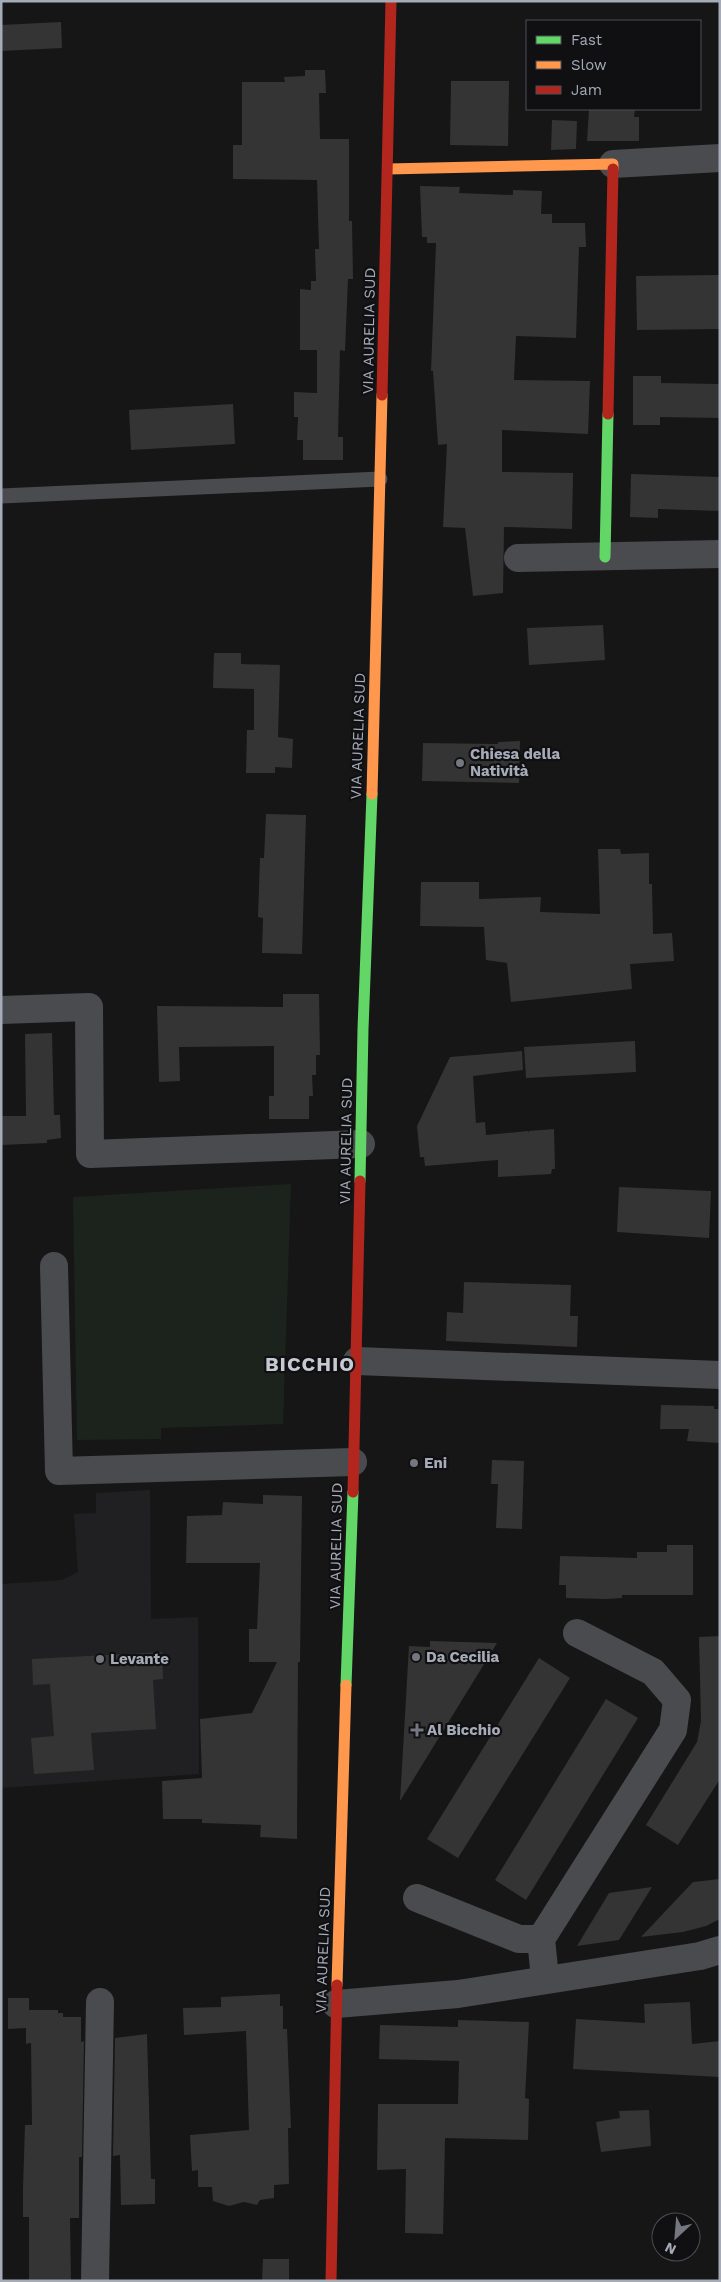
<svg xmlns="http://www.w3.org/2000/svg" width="721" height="2282" viewBox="0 0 721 2282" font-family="'Work Sans',sans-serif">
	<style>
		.built { fill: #202022 }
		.green { fill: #1c231d }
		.building { fill: #343435 }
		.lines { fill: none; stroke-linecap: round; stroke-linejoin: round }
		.lane { stroke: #4a4b4f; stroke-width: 15 }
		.street { stroke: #4a4b4f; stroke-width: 28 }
		.fast { stroke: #63d668; stroke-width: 11 }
		.slow { stroke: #ff974d; stroke-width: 11 }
		.jam { stroke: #b3261e; stroke-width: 11 }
		.poi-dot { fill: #74777f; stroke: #101012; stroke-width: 2 }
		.labels { text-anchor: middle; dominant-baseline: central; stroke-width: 4.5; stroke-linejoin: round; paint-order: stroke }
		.street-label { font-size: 15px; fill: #a6abb8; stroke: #101012 }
		.poi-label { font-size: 15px; font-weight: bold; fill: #a6abb8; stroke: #101012; text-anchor: start }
		.district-label { font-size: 20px; font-weight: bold; letter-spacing: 1px; fill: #c7cad3; stroke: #101012 }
	</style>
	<rect width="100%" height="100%" fill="#161616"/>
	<!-- built -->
	<polygon class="built" points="150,1490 151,1619 198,1617 199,1774 1,1788 1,1584 62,1580 78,1572 74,1514 96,1513 96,1493"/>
	<!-- green -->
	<polygon class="green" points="291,1184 283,1424 161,1428 161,1439 77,1440 73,1197"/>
	<!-- building -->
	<g class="building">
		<polygon points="61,22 62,48 1,51 1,25"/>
		<polygon points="305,70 325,70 326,93 319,93 320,139 349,139 349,221 352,221 353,279 348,279 345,351 340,350 338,437 343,437 343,460 303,460 303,440 297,440 298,417 294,417 294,392 317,393 317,350 300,350 300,289 311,290 311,281 316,281 315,249 319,249 317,180 233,179 233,145 242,145 242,82 285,82 284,77 305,76"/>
		<polygon points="451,81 509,81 508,146 450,145"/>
		<polygon points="589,109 635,109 634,117 639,117 639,141 587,141"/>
		<polygon points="552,120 577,121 576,149 551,150"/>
		<polygon points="420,186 460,187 459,193 513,195 513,190 542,191 541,214 552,214 552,223 585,223 586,247 579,247 576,338 516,336 514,380 590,381 588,434 502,430 502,472 573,473 572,529 504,527 503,593 473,596 465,528 443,527 447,444 438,445 433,371 431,371 436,243 427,243 427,237 422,237"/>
		<polygon points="720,275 720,329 637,330 636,276"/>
		<polygon points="633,376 661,376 661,383 720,384 720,418 660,417 660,425 633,425"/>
		<polygon points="233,404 235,444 131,450 129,410"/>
		<polygon points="631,474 720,477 720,511 658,509 658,518 630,517"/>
		<polygon points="603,625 605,660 529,665 527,628"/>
		<polygon points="214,653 241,653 241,664 280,665 278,737 293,739 292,768 275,767 275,773 246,773 247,730 254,730 254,689 213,688"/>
		<polygon points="520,741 519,783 422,781 423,743 498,744 498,742"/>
		<polygon points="266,814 306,815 302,954 262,953 263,918 258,917 260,858 264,858"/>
		<polygon points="598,849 620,849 621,854 649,853 649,884 652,884 653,934 672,933 674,961 630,964 632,989 511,1002 507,963 486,960 484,927 420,926 421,882 479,882 479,899 541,897 540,912 600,914"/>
		<polygon points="283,994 319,994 320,1055 316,1055 316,1075 312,1075 313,1096 309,1096 309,1119 269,1119 269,1096 274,1096 274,1046 179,1047 180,1081 159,1082 157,1006 283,1007"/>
		<polygon points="52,1033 54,1115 60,1115 61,1138 47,1140 47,1143 1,1145 1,1116 26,1116 25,1034"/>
		<polygon points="635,1041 636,1072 526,1078 524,1047"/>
		<polygon points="522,1051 523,1070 473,1076 476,1123 485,1122 486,1135 528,1131 529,1133 529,1131 554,1129 555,1169 552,1169 551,1174 498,1177 498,1160 425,1166 424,1157 420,1157 417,1126 450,1057"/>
		<polygon points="619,1187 711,1191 709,1238 617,1232"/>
		<polygon points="464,1282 571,1285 570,1316 578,1316 577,1347 446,1341 447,1312 463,1313"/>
		<polygon points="661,1405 714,1406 714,1409 720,1409 720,1443 687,1441 689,1429 660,1429"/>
		<polygon points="492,1460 524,1461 522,1529 496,1528 498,1484 491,1484"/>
		<polygon points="263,1495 302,1496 300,1662 298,1662 297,1839 260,1837 261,1825 202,1823 202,1819 163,1819 162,1781 202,1778 200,1719 252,1713 277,1662 249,1662 249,1629 257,1629 260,1563 186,1563 187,1516 222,1515 223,1502 263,1504"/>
		<polygon points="667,1545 693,1545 693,1595 622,1595 622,1598 606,1599 566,1598 566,1585 559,1585 560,1556 637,1558 637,1552 667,1552"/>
		<polygon points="720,1636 720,1779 678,1845 646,1825 697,1742 701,1721 699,1637"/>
		<polygon points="430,1641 497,1643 400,1801 409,1646 430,1647"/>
		<polygon points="162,1652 163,1679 153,1680 156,1729 91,1733 94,1770 34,1774 31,1738 54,1736 50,1684 33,1685 32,1659"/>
		<polygon points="539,1658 570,1678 458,1858 427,1839"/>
		<polygon points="606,1699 638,1718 526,1900 495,1880"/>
		<polygon points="720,1879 720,1919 706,1926 683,1932 641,1937 693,1882"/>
		<polygon points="652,1887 619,1940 577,1946 609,1893"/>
		<polygon points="280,1994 280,2006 283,2006 283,2029 287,2029 291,2128 288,2128 289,2184 274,2185 274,2198 260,2200 257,2205 244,2202 229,2206 213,2201 212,2187 198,2187 198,2170 192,2171 190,2135 249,2130 246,2031 184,2035 183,2008 221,2007 221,1997"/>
		<polygon points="8,1998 29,1998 29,2010 58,2010 58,2013 63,2013 63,2017 81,2017 81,2042 84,2041 82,2157 79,2157 79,2218 70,2218 71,2281 29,2281 29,2217 23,2217 23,2188 25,2125 32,2125 31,2043 26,2044 26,2028 8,2029"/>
		<polygon points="690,2002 692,2044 720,2041 720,2077 573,2069 576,2019 645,2023 644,2004"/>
		<polygon points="458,2020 529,2022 525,2098 529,2099 528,2140 445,2138 443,2234 405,2233 406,2169 377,2170 378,2104 458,2104 459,2061 379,2059 380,2025 458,2027"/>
		<polygon points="147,2034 151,2179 155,2179 155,2204 121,2205 120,2155 113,2156 115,2038"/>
		<polygon points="649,2110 651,2146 601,2152 596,2122 620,2118 619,2111"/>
		<polygon points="263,2259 289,2259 289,2281 262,2281"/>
	</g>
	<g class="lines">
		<!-- lane -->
		<polyline class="lane" points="1,496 380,479"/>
		<!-- street -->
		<g class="street">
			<polyline points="613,164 720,158"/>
			<polyline points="518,558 720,554"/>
			<polyline points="1,1010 89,1007 90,1154 361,1144"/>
			<polyline points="54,1266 59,1471 353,1462"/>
			<polyline points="357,1361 720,1375"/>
			<polyline points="417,1898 519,1939 541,1939"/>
			<polyline points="545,1978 541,1939 673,1730 677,1700 653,1672 577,1633"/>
			<polyline points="336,2004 458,1994 700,1956 720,1950"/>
			<polyline points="95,2281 100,2002"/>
		</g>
		<!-- fast -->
		<g class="fast">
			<polyline points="605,557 608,414"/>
			<polyline points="360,1181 363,1029 372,794"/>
			<polyline points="346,1685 353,1492"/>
		</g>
		<!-- slow -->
		<g class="slow">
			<polyline points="388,169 613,164 613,169"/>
			<polyline points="372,794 382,395"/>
			<polyline points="337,1985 346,1685"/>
		</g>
		<!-- jam -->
		<g class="jam">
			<polyline points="382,395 391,1"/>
			<polyline points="608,414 613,169"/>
			<polyline points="353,1492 360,1181"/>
			<polyline points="331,2281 337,1985"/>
		</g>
	</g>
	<!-- markers -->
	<g class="poi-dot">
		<circle cx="460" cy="763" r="5"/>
		<circle cx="414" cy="1463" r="5"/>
		<circle cx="416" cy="1657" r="5"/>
		<circle cx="100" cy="1659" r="5"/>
		<path d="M414.5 1722.5h5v5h5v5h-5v5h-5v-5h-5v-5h5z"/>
	</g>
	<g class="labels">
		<!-- street labels -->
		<g class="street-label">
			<text transform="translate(369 331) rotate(-89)">VIA AURELIA SUD</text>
			<text transform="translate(358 736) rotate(-88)">VIA AURELIA SUD</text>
			<text transform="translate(346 1141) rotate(-89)">VIA AURELIA SUD</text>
			<text transform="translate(336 1546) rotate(-89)">VIA AURELIA SUD</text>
			<text transform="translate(323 1950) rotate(-88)">VIA AURELIA SUD</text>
		</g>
		<!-- poi labels -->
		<g class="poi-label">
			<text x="470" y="754">Chiesa della<tspan x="470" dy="17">Natività</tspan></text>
			<text x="424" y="1463">Eni</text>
			<text x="426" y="1657">Da Cecilia</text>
			<text x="110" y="1659">Levante</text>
			<text x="427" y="1730">Al Bicchio</text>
		</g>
		<!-- district labels -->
		<g class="district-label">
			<text x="310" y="1364">BICCHIO</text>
		</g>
	</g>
	<!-- border -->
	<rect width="721" height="2282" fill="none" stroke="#a6abb8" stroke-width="5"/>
	<!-- legend -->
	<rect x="526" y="20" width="175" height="90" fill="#101012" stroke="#4c4e54"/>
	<rect x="536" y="36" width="25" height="8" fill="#63d668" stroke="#4c4e54"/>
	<text x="571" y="45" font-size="15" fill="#a6abb8">Fast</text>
	<rect x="536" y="61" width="25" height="8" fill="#ff974d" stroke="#4c4e54"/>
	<text x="571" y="70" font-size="15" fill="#a6abb8">Slow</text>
	<rect x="536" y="86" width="25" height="8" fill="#b3261e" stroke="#4c4e54"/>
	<text x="571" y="95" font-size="15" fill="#a6abb8">Jam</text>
	<!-- north arrow -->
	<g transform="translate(676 2237) rotate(206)"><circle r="24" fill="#101012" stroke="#4c4e54"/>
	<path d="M0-4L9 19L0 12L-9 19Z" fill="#74777f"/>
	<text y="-8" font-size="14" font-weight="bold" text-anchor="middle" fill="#a6abb8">N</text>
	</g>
</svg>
